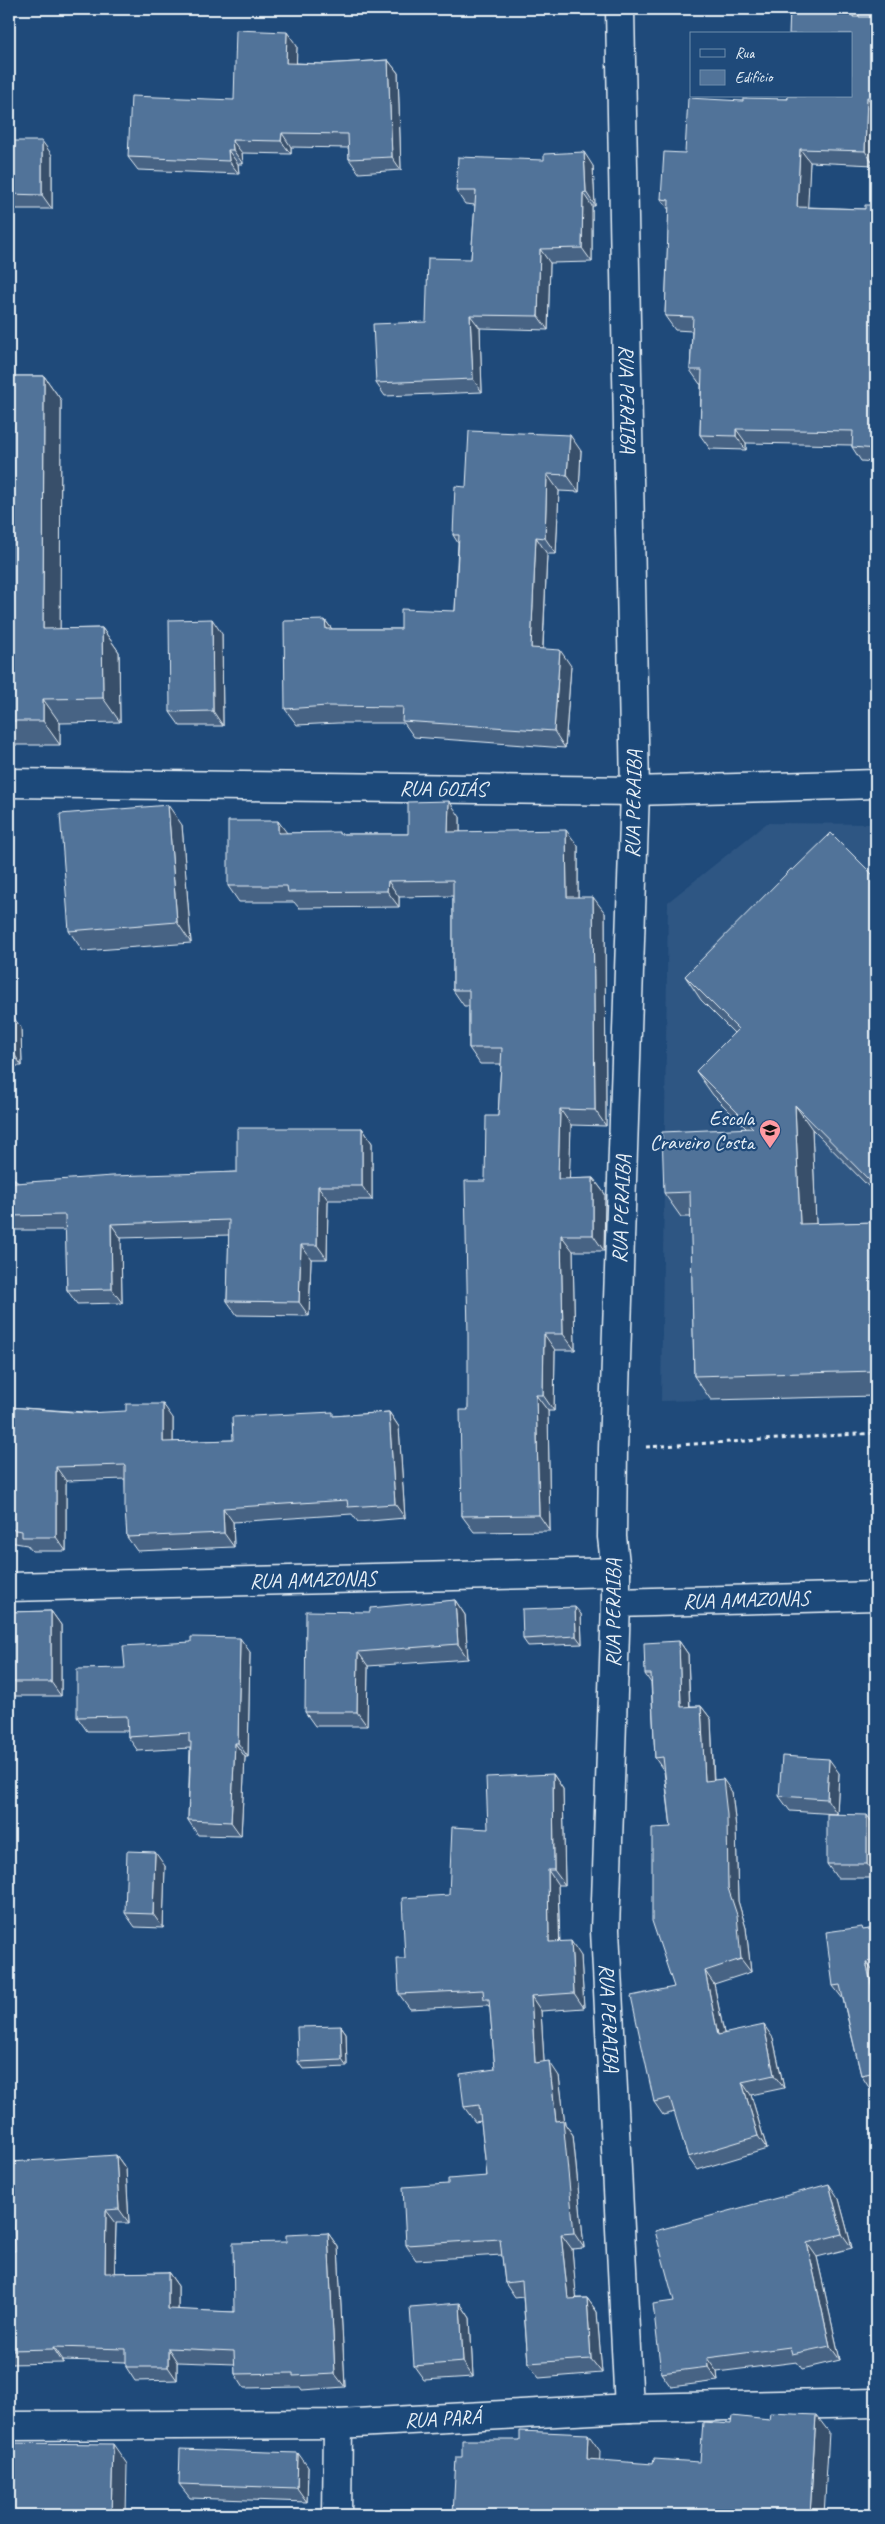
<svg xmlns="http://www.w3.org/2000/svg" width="885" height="2524" viewBox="0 0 885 2524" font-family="Caveat,sans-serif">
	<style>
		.built { fill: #2e5683 }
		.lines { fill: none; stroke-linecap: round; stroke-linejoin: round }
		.minor-casing { stroke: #e8f1f8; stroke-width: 31 }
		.path { stroke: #e8f1f8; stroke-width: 3; stroke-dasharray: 4 4; stroke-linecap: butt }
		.minor { stroke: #1f4a7a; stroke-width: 28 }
		.wall { fill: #466384; stroke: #e8f1f8 }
		.shaded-wall { fill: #39506b; stroke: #e8f1f8 }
		.building { fill: #517399; stroke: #e8f1f8 }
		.labels { text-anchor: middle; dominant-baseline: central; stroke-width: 4.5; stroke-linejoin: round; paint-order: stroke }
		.street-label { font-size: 21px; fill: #e8f1f8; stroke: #1f4a7a }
		.poi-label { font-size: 21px; fill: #e8f1f8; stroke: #1f4a7a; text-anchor: end }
	</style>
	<rect width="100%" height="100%" fill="#1f4a7a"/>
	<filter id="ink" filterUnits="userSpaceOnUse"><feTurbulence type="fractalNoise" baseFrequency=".02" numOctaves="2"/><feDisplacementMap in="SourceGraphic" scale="10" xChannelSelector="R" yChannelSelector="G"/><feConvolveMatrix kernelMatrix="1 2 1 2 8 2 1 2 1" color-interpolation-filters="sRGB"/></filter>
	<g filter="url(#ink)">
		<!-- built -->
		<polygon class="built" points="767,823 876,824 876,1396 661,1401 668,902"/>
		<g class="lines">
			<!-- minor casing -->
			<g class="minor-casing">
				<g id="minor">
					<path id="s1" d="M620 9 635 791 613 1449 612 1537 616 1572V1603L605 1930 629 2408"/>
					<path id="s2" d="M9 783 635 791 876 784"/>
					<path id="s3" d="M9 1587 616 1572"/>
					<path id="s4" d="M616 1603 876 1596"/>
					<path id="s5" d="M9 2426 338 2424 629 2408 876 2403"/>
					<polyline points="337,2515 338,2424"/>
				</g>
			</g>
			<!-- path -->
			<polyline class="path" points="646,1447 876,1433"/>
			<!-- minor -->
			<use href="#minor" class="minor"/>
		</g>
		<!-- wall -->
		<g class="wall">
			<polygon points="790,9 854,9 860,17 876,17 876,119 874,165 810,162 807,207 865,209 876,205 876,462 861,461 852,447 852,445 746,443 746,450 710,449 700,435 701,384 700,384 690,370 692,331 675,330 665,316 669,210 661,199 685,153 743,101 788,99"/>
			<polygon points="297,46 296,63 323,64 388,60 398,73 401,170 359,173 349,159 349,148 291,147 291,154 242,153 243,164 238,164 239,174 138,170 128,157 234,100"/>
			<polygon points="9,141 52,155 52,209 14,209 9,201"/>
			<polygon points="593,166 595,206 592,206 592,262 550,263 548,330 480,328 482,392 385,396 376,383 426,322 471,259 475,205 465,204 456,191"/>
			<polygon points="9,376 44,376 61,400 60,629 102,628 119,652 120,722 60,723 60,745 9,745"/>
			<polygon points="581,451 579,492 559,491 556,554 547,554 543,649 571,666 565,748 414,737 404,723 338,723 297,725 285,709 325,620 332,629 401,629 455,611 458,543 453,535 466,487"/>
			<polygon points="222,634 223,726 180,726 170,712"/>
			<polygon points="460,817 460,832 578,846 578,897 605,913 606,1126 571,1125 569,1179 593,1178 605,1194 604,1251 573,1251 575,1350 555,1350 554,1411 548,1411 550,1531 474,1532 462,1516 468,1410 485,1181 498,1116 501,1064 480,1064 469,1048 469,1006 464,1006 453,990 453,896 399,897 399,907 299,908 294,902 239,902 228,886 278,821 286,833 341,834 408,834"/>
			<polygon points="182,825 191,943 83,951 69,931"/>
			<polygon points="793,870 876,878 876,1194 812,1129 816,1224 876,1222 876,1396 711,1400 694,1376 691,1217 681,1217 664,1193 746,1128 713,1095 696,1071 734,1033 701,1000 685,976"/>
			<polygon points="9,1014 11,1014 21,1028 22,1066 9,1066"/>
			<polygon points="362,1128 372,1143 372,1200 328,1200 327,1259 311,1259 309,1316 237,1315 227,1301 229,1235 121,1238 122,1303 77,1304 67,1290 66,1230 9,1230 9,1179 15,1179 18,1183 237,1172"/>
			<polygon points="9,1407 173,1418 173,1442 233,1440 335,1416 389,1412 399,1427 405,1518 358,1522 352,1514 233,1522 234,1547 137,1551 127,1537 125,1479 66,1481 66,1551 32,1551 27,1545 9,1542"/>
			<polygon points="455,1600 465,1615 468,1659 368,1666 367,1726 315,1726 305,1712 370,1612"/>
			<polygon points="51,1611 61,1625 61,1696 9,1696 9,1612"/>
			<polygon points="581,1614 582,1644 528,1646 523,1639"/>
			<polygon points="679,1641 688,1654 690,1706 701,1706 711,1719 714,1780 732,1792 736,1828 738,1901 746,1928 751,1972 714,1984 724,2033 773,2038 784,2088 751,2095 767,2149 697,2170 688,2157 675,2112 663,2115 654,2102 674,1987 671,1827 664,1771 655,1758 651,1683 645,1674"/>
			<polygon points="250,1652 248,1757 245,1757 241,1836 198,1835 188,1820 190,1748 138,1751 128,1737 128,1731 87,1731 77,1717 125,1668"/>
			<polygon points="839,1773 837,1814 790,1811 779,1796"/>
			<polygon points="553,1774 563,1789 565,1885 558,1885 560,1942 581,1956 584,2008 541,2011 544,2062 559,2076 565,2124 573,2135 584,2248 572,2249 576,2298 587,2298 597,2312 602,2373 539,2378 528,2363 523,2297 515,2298 505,2283 502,2255 416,2260 406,2245 448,2184 487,2176 481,2121 475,2122 464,2107 495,2069 490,2008 488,2005 410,2009 399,1994 405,1959 449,1895 488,1829"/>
			<polygon points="876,1828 876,1878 837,1878 827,1864"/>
			<polygon points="165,1866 163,1928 135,1927 125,1913"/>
			<polygon points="876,1928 876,2087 870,2089 861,2075 843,1999 833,1986 864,1930"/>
			<polygon points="341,2026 346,2033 347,2067 303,2069 298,2062"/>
			<polygon points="116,2155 126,2169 129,2223 116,2223 115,2273 168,2272 178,2286 178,2310 234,2312 286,2242 328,2233 338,2247 345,2387 302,2390 300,2387 244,2388 235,2374 235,2364 177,2362 177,2380 135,2381 126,2367 126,2362 63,2360 63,2363 9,2364 9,2251 15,2251"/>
			<polygon points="839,2199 852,2248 817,2257 840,2360 802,2369 797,2362 717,2372 718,2381 671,2387 661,2373 674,2301"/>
			<polygon points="460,2303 470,2318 473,2377 424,2380 414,2366"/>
			<polygon points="308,2467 307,2502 190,2498 179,2484"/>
		</g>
		<!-- shaded-wall -->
		<g class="shaded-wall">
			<polygon points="853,9 854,9 863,22 853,17"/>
			<polygon points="287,32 297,46 296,77 286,63"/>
			<polygon points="388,60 398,73 401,170 392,157"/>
			<polygon points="867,97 876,110 874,165 865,151"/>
			<polygon points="282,133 291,147 291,154 281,141"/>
			<polygon points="232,140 242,153 243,164 233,150"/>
			<polygon points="42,141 52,155 52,209 42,195"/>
			<polygon points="800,149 810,162 807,221 797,207"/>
			<polygon points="228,150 238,164 239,174 229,161"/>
			<polygon points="584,152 593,166 595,206 586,192"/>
			<polygon points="583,193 592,206 592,262 582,248"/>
			<polygon points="540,249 550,263 548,330 538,316"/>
			<polygon points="470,315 480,328 482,392 473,379"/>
			<polygon points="44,376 61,400 60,653 43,629"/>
			<polygon points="736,429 746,443 746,450 736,436"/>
			<polygon points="570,435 581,451 579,492 567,475"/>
			<polygon points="547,474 559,491 556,554 545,538"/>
			<polygon points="536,537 547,554 542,664 531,648"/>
			<polygon points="212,619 222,634 223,726 213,711"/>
			<polygon points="325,620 337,636 326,629"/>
			<polygon points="102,628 119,652 120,722 103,698"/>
			<polygon points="560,650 571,666 565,748 554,731"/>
			<polygon points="43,699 60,723 60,745 43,721"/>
			<polygon points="449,801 460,817 460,848 448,832"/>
			<polygon points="168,805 182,825 191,943 177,922"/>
			<polygon points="278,821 290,837 278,833"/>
			<polygon points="566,830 578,846 578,913 567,897"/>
			<polygon points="388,881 399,897 399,907 387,891"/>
			<polygon points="593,897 605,913 606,1126 595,1110"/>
			<polygon points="11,1014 21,1028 22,1066 12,1051"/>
			<polygon points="795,1105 812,1129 817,1248 800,1224"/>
			<polygon points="560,1109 571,1125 569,1195 558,1179"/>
			<polygon points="362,1128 372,1143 372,1200 362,1186"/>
			<polygon points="593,1178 605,1194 604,1251 593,1235"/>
			<polygon points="318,1186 328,1200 327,1259 317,1245"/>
			<polygon points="111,1224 121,1238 122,1303 112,1289"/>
			<polygon points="561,1235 573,1251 575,1350 563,1334"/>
			<polygon points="301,1245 311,1259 309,1316 299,1302"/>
			<polygon points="544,1334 555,1350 554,1411 543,1395"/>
			<polygon points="536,1395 548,1411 550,1531 539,1515"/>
			<polygon points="163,1404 173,1418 173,1456 163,1442"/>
			<polygon points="389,1412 399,1427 405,1518 395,1504"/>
			<polygon points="56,1467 66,1481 66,1551 56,1537"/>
			<polygon points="223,1508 233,1522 234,1547 224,1533"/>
			<polygon points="455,1600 465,1615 468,1659 458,1644"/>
			<polygon points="575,1607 581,1614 582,1644 576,1636"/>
			<polygon points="51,1611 61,1625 61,1696 51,1682"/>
			<polygon points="240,1638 250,1652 248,1757 238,1743"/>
			<polygon points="679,1641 688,1654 690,1720 681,1707"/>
			<polygon points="358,1652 368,1666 367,1726 357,1712"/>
			<polygon points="701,1706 711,1719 714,1794 705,1781"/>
			<polygon points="235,1743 245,1757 241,1836 231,1822"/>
			<polygon points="829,1759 839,1773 837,1814 827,1799"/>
			<polygon points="553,1774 563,1789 565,1885 554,1870"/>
			<polygon points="723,1779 732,1792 736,1828 738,1901 746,1928 751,1972 741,1959 728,1888"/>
			<polygon points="867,1815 876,1828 876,1877 867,1864"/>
			<polygon points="155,1852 165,1866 163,1928 153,1914"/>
			<polygon points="548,1870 558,1885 560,1957 549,1942"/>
			<polygon points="571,1941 581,1956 584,2008 574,1993"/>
			<polygon points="866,1962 876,1975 876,2005"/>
			<polygon points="705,1971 714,1984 727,2048 718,2035"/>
			<polygon points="531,1996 541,2011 545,2078 535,2063"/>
			<polygon points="764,2025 773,2038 784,2088 774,2075"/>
			<polygon points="341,2026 346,2033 347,2067 342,2060"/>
			<polygon points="549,2061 559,2076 565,2124 573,2135 584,2248 574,2233 556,2121"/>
			<polygon points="742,2082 751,2095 767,2149 758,2136"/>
			<polygon points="116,2155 126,2169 129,2223 119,2209"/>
			<polygon points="829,2184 839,2199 852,2248 842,2234"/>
			<polygon points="106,2210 116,2223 114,2286 105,2273"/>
			<polygon points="328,2233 338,2247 345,2387 335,2374"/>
			<polygon points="561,2234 572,2249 578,2314 568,2299"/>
			<polygon points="807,2243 817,2257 840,2360 830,2346"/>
			<polygon points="168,2272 178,2286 178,2323 168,2309"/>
			<polygon points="587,2298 597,2312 602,2373 591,2359"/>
			<polygon points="460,2303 470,2318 473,2377 463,2362"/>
			<polygon points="54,2347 63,2360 63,2363 54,2349"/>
			<polygon points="168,2348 177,2362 177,2380 168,2367"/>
			<polygon points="707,2358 717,2372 718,2381 708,2367"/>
			<polygon points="816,2415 829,2432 824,2515 810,2515"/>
			<polygon points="588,2434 600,2451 599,2477 587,2459"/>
			<polygon points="113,2444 127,2464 126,2515 111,2515"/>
			<polygon points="298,2453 308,2467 307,2502 297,2488"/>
		</g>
		<!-- building -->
		<g class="building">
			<polygon points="790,9 853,9 853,17 876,17 876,96 867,97 865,151 800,149 797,207 865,209 865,205 876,205 876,449 852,447 853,431 736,429 736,436 700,435 702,370 690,370 693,317 665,316 669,200 661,199 664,152 685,153 688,98 743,101 743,98 788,99 788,96 851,96 851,34 789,34"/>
			<polygon points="236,30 287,32 286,63 323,64 388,60 392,157 349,159 348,134 282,133 281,141 232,140 233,150 228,150 229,161 128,157 131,96 234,100"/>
			<polygon points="9,141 42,141 42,195 9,194"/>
			<polygon points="584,152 586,192 583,193 582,248 540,249 538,316 470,315 473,379 376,383 373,324 426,322 428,258 471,259 476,191 456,191 458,157 544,160 544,154"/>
			<polygon points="9,376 44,376 43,629 102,628 103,698 43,699 43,721 9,721"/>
			<polygon points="469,431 570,435 567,475 547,474 545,538 536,537 531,648 560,650 554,731 402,721 403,707 327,706 285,709 284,621 325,620 326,629 401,629 401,609 455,611 459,535 453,535 455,486 466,487"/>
			<polygon points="212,619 213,711 170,712 169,620"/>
			<polygon points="449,801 448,832 566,830 567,897 593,897 595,1110 560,1109 558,1179 593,1178 593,1235 561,1235 563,1334 544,1334 543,1395 536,1395 539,1515 462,1516 460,1410 468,1410 468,1336 465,1181 485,1181 486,1116 498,1116 502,1048 469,1048 469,990 453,990 453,880 388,881 387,891 288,892 287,886 228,886 228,821 278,821 278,833 339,832 339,834 408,834 408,802"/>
			<polygon points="168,805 177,922 69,931 60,814"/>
			<polygon points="831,833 876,878 876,1187 795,1105 800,1224 876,1222 876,1371 694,1376 690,1192 664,1193 662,1132 753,1128 696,1071 738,1029 685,976 791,869 793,870"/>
			<polygon points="9,1014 11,1014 12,1051 9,1051"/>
			<polygon points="237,1128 362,1128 362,1186 318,1186 317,1245 301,1245 299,1302 227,1301 229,1220 111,1224 112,1289 67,1290 65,1215 9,1216 9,1179 15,1179 15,1183 112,1176 237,1172"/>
			<polygon points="126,1404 163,1404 163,1442 233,1440 232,1417 333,1412 333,1416 389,1412 395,1504 348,1507 347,1500 223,1508 224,1533 127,1537 125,1509 125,1465 56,1467 56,1537 22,1537 22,1531 9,1529 9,1407 87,1413 126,1411"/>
			<polygon points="455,1600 458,1644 358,1652 357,1712 305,1712 306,1611 370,1612 370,1608"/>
			<polygon points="575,1607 576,1636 523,1639 522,1609"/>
			<polygon points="51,1611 51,1682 9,1682 9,1612"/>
			<polygon points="191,1637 240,1638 238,1743 235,1743 231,1822 188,1820 191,1742 189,1742 189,1733 128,1737 127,1716 77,1717 77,1669 125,1668 123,1646 191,1642"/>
			<polygon points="679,1641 681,1707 701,1706 705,1781 723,1779 727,1815 728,1888 737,1915 741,1959 705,1971 718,2035 764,2025 774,2075 742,2082 758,2136 688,2157 670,2098 654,2102 631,1996 674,1987 652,1921 652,1828 671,1827 663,1757 655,1758 651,1674 645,1674 644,1643"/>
			<polygon points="782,1756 829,1759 827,1799 779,1796"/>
			<polygon points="553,1774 554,1870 548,1870 549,1942 571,1941 574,1993 531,1996 535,2063 549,2061 556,2121 563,2120 574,2233 561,2234 568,2299 587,2298 591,2359 528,2363 522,2281 505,2283 500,2239 406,2245 403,2187 448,2184 448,2179 487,2176 479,2105 464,2107 460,2074 495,2069 489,1999 484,1999 483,1990 399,1994 397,1959 405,1959 402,1898 449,1895 452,1827 488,1829 486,1777"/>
			<polygon points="827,1814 867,1815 867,1864 827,1864"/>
			<polygon points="127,1851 155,1852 153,1914 125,1913"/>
			<polygon points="862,1927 863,1930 876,1928 876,1960 866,1962 876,2005 876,2072 861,2075 840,1985 833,1986 826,1932"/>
			<polygon points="341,2026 342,2060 298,2062 297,2027"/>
			<polygon points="116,2155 119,2209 106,2210 105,2273 168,2272 168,2309 234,2312 233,2243 286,2242 286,2235 328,2233 335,2374 293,2376 293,2373 235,2374 234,2351 168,2348 168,2367 126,2367 126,2349 54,2347 54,2349 9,2350 9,2251 15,2251 11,2162"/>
			<polygon points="829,2184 842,2234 807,2243 830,2346 792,2354 790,2347 707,2358 708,2367 661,2373 653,2304 674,2301 655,2231"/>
			<polygon points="460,2303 463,2362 414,2366 410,2307"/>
			<polygon points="770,2413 816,2415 810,2515 453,2515 456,2457 462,2457 462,2440 520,2440 520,2431 588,2434 587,2459 653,2464 654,2459 700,2462 703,2422 731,2424 732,2416 769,2420"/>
			<polygon points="9,2443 113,2444 111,2515 9,2515"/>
			<polygon points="180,2449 298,2453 297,2488 179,2484"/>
		</g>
	</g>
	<!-- icons -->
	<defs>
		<g id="school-pin" transform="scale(1.125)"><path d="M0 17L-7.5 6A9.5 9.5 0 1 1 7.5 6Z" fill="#ff9aa2" stroke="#1f4a7a"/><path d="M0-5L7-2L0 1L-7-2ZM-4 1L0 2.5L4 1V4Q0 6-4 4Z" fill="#111"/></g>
	</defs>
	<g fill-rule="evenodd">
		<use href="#school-pin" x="770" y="1130"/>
	</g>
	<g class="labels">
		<!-- street labels -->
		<g class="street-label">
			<text stroke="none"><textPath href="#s1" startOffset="390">RUA PERAIBA</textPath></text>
			<text stroke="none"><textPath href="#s2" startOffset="434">RUA GOIÁS</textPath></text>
			<text transform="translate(633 804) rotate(-89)">RUA PERAIBA</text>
			<text transform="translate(621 1209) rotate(-88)">RUA PERAIBA</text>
			<text stroke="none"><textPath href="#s3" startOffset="304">RUA AMAZONAS</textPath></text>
			<text stroke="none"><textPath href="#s4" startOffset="130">RUA AMAZONAS</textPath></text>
			<text transform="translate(613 1613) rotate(-90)">RUA PERAIBA</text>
			<text stroke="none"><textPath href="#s1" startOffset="2010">RUA PERAIBA</textPath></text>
			<text stroke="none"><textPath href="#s5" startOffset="434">RUA PARÁ</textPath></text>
		</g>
		<!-- poi labels -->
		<g class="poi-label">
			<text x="754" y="1118">Escola<tspan x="754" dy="24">Craveiro Costa</tspan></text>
		</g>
	</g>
	<!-- margin -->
	<rect width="885" height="2524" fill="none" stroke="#1f4a7a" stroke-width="30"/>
	<rect x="15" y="15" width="855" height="2494" fill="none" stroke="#e8f1f8" stroke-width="2" filter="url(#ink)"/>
	<!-- legend -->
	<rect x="690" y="32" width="162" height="65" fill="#1f4a7a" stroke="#6f8dac"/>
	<rect x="700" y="49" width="25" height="8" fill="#1f4a7a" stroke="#6f8dac"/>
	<text x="735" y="58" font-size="15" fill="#e8f1f8">Rua</text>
	<rect x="700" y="70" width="25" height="15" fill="#517399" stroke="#6f8dac"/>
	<text x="735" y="82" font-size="15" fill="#e8f1f8">Edifício</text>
</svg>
